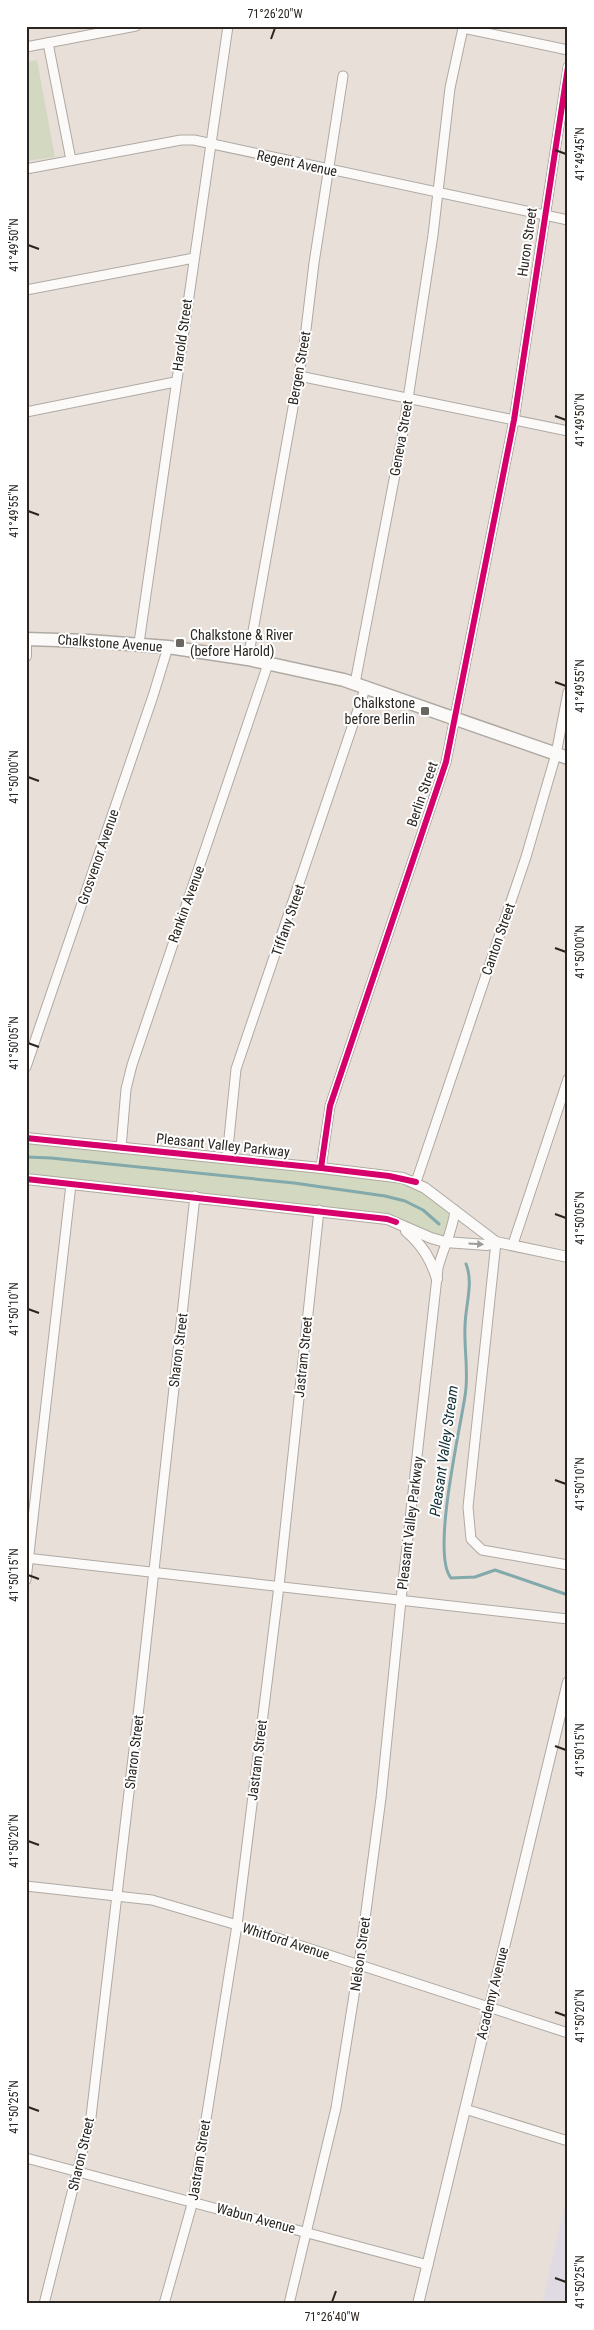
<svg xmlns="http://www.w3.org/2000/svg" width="594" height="2330" viewBox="0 0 594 2330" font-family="'Roboto Condensed',sans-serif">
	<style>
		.education { fill: #e0dae3 }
		.green { fill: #d3d8c0 }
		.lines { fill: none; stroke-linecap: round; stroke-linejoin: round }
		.stream { stroke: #82a9ab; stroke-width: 3 }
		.minor-casing { stroke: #afa9a3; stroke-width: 11 }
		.tertiary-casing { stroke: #afa9a3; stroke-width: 12 }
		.secondary-casing { stroke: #afa9a3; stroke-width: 15 }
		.minor { stroke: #fcfaf9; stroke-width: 9 }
		.tertiary { stroke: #fcfaf9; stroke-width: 10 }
		.secondary { stroke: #fcfaf9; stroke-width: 12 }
		.cycleway-casing { stroke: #fff; stroke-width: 9 }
		.cycleway { stroke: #d6006c; stroke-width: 6 }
		.oneway { fill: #9e9a97 }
		.ticks { fill: none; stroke: #2a2520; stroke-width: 2 }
		.poi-dot { fill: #6c6660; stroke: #fff; stroke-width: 2 }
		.labels { text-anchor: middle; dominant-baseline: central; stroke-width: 4; stroke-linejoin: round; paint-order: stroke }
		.street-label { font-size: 14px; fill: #2a2520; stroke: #fff }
		.poi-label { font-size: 14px; fill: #2a2520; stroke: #fff; text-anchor: start }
		.water-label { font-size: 15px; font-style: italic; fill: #123034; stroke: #fff }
		.neatline { fill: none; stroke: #2a2520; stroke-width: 2 }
		.ticks-label { font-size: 12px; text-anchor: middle; fill: #2a2520 }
	</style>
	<rect width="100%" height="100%" fill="#e8e0d8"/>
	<!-- education -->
	<polygon class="education" points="565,2204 568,2205 568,2304 542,2304"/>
	<!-- green -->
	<g class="green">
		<polygon points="37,60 55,157 26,161 26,62"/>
		<polygon points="26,1140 416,1182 455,1210 445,1242 403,1220 26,1180"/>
	</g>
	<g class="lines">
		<!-- stream -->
		<g class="stream">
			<polyline points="26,1157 51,1158 294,1183 385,1196 405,1201 423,1210 439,1224"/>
			<path d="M466 1264C474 1283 465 1306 465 1327 464 1350 469 1374 465 1396 460 1430 431 1554 451 1578L475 1577 495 1570 568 1595"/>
		</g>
		<!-- minor casing -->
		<g class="minor-casing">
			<g id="minor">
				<polyline points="48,43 71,160"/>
				<polyline points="26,47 136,26"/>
				<polyline points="26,169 181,140 194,140 568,220"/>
				<polyline points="26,290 194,258"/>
				<polyline points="299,376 568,431"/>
				<polyline points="26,412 175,382"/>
				<polyline points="139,643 228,26"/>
				<polyline points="248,659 304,346 314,263 343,76"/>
				<polyline points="355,683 402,438 433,235 450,88 463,28 568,50"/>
				<polyline points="26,1067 153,696 168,647"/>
				<polyline points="121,1148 126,1089 132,1065 268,664"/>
				<polyline points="227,1158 236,1069 366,686"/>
				<polyline points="321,1168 330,1106 446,762 514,420 568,67"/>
				<polyline points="416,1182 526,857 556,754 568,692"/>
				<polyline points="496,1242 468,1507 471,1539 482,1550 568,1565"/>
				<polyline points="513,1244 568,1079"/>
				<polyline points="26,1558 568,1619"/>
				<polyline points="26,1580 71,1184"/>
				<polyline points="26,1886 152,1900 237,1925 568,2033"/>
				<polyline points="465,2109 568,2141"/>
				<polyline points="26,2158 428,2265"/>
				<polyline points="44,2304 91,2117 140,1698 195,1196"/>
				<polyline points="164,2304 193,2201 237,1925 279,1586 319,1210"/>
				<path d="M289 2304 336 2108 359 1964 381 1798 401 1600 438 1268C443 1248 453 1231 455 1210"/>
			</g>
		</g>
		<!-- tertiary casing -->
		<g class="tertiary-casing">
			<g id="tertiary">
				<polyline points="26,643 26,656"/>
				<polyline points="26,1138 321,1168 403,1178 425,1188 496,1242"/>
				<polyline points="26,1179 387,1219 431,1238 445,1242 487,1245 496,1242 568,1257"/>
				<path d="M406 1231C422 1245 431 1259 437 1279"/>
				<polyline points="418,2304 568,1682"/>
			</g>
		</g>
		<!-- secondary casing -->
		<g class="secondary-casing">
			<polyline id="secondary" points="26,639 89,641 168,647 248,659 344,680 568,758"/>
		</g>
		<!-- minor -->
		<use href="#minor" class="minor"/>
		<!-- tertiary -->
		<use href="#tertiary" class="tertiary"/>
		<!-- secondary -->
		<use href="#secondary" class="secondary"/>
		<!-- cycleway casing -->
		<g class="cycleway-casing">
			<g id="cycleway">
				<polyline points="26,1138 321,1168 389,1176 416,1182"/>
				<polyline points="321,1168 330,1106 446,762 514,420 568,67"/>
				<polyline points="26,1179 387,1219 396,1222"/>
			</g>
		</g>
		<!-- cycleway -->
		<use href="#cycleway" class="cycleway"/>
	</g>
	<!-- one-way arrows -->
	<defs><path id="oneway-solid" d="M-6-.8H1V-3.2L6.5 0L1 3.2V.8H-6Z" transform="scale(1.25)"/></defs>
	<use class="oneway" href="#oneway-solid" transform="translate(476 1244) rotate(4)"/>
	<!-- ticks -->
	<path class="ticks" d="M271 39 275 28M555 150 566 154M28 245 39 249M555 416 566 420M28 511 39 515M555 682 566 686M28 777 39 781M555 948 566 952M28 1043 39 1047M555 1214 566 1218M28 1309 39 1313M555 1480 566 1484M28 1575 39 1579M555 1746 566 1750M28 1841 39 1845M555 2012 566 2016M28 2107 39 2111M555 2278 566 2282M332 2302 336 2291"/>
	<!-- markers -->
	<g class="poi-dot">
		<rect x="175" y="638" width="10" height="10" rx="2.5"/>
		<rect x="420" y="706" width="10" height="10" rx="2.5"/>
	</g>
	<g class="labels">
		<!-- street labels -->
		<g class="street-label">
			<text transform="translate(297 163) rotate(12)">Regent Avenue</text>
			<text transform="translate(527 242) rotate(-82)">Huron Street</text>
			<text transform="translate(182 335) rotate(-82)">Harold Street</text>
			<text transform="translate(299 368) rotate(-80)">Bergen Street</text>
			<text transform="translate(401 438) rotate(-80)">Geneva Street</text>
			<text transform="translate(110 643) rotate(4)">Chalkstone Avenue</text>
			<text transform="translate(422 794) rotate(-71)">Berlin Street</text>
			<text transform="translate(98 857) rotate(-71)">Grosvenor Avenue</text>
			<text transform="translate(186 904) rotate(-70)">Rankin Avenue</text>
			<text transform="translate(288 920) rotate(-71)">Tiffany Street</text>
			<text transform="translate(498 939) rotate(-71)">Canton Street</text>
			<text transform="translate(223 1145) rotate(6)">Pleasant Valley Parkway</text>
			<text transform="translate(178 1350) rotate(-83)">Sharon Street</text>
			<text transform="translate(303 1357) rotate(-84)">Jastram Street</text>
			<text transform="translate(410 1523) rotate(-83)">Pleasant Valley Parkway</text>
			<text transform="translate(134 1752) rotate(-83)">Sharon Street</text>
			<text transform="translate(257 1760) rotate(-83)">Jastram Street</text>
			<text transform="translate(286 1941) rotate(18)">Whitford Avenue</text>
			<text transform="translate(360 1954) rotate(-82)">Nelson Street</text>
			<text transform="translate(492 1993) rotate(-76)">Academy Avenue</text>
			<text transform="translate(81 2154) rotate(-77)">Sharon Street</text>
			<text transform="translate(199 2160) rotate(-81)">Jastram Street</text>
			<text transform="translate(256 2218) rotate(15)">Wabun Avenue</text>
		</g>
		<!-- poi labels -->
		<g class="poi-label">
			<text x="190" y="635">Chalkstone &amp; River<tspan x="190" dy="16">(before Harold)</tspan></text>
			<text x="415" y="703" text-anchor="end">Chalkstone<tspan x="415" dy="16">before Berlin</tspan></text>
		</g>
		<!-- water labels -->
		<g class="water-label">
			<text transform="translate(444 1451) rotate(-82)">Pleasant Valley Stream</text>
		</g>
	</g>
	<!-- border -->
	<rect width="594" height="2330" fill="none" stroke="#ffffff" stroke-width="55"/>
	<rect x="28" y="28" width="538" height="2274" class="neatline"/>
	<g class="ticks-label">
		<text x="275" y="18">71°26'20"W</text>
		<text transform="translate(580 154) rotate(-90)" y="4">41°49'45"N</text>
		<text transform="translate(14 245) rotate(-90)" y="4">41°49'50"N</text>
		<text transform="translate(580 420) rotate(-90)" y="4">41°49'50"N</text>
		<text transform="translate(14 511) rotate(-90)" y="4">41°49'55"N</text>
		<text transform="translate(580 686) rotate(-90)" y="4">41°49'55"N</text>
		<text transform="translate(14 777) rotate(-90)" y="4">41°50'00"N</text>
		<text transform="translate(580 952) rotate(-90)" y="4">41°50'00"N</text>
		<text transform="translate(14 1043) rotate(-90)" y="4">41°50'05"N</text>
		<text transform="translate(580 1218) rotate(-90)" y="4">41°50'05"N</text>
		<text transform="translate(14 1309) rotate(-90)" y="4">41°50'10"N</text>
		<text transform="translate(580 1484) rotate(-90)" y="4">41°50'10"N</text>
		<text transform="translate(14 1575) rotate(-90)" y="4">41°50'15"N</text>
		<text transform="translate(580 1750) rotate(-90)" y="4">41°50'15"N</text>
		<text transform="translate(14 1841) rotate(-90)" y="4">41°50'20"N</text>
		<text transform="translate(580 2016) rotate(-90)" y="4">41°50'20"N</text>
		<text transform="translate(14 2107) rotate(-90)" y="4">41°50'25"N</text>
		<text transform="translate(580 2282) rotate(-90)" y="4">41°50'25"N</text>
		<text x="332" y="2321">71°26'40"W</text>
	</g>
</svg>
